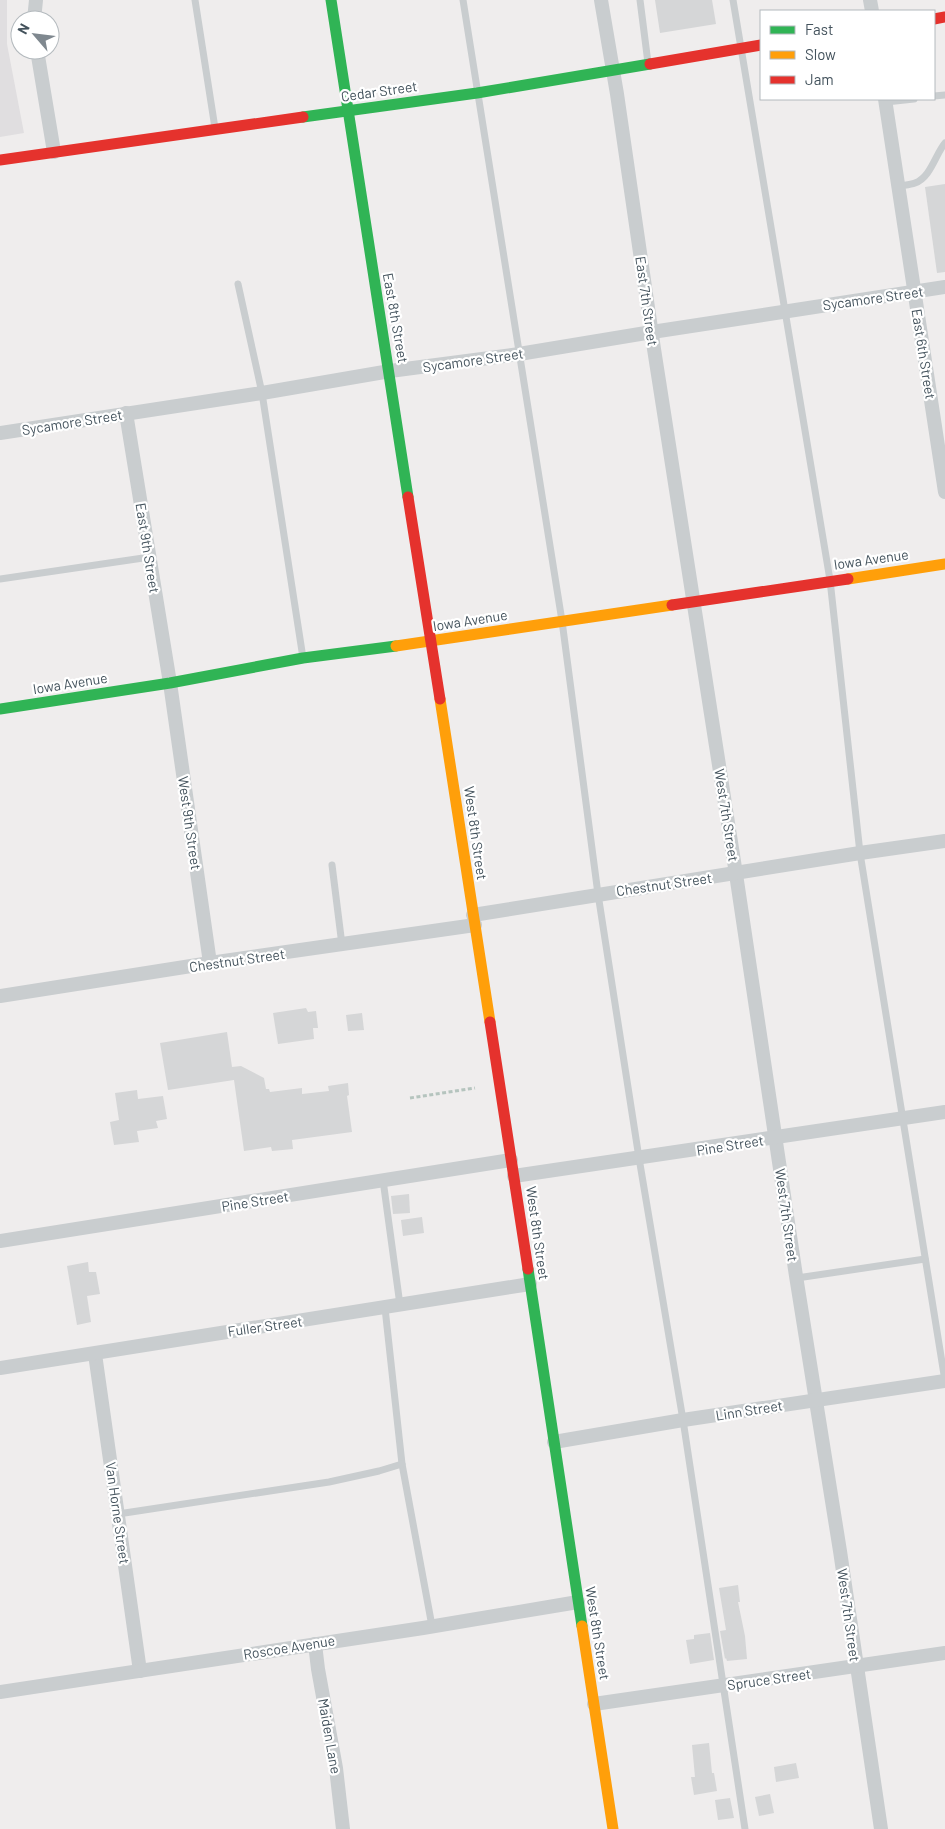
<svg xmlns="http://www.w3.org/2000/svg" width="945" height="1829" viewBox="0 0 945 1829" font-family="Barlow,sans-serif">
	<style>
		.education { fill: #e0dee0 }
		.building { fill: #d5d6d7 }
		.lines { fill: none; stroke-linecap: round; stroke-linejoin: round }
		.path { stroke: #b5c4be; stroke-width: 3; stroke-dasharray: 4 2.5; stroke-linecap: butt }
		.lane { stroke: #c9cdcf; stroke-width: 7 }
		.street { stroke: #c9cdcf; stroke-width: 14 }
		.fast { stroke: #30b455; stroke-width: 11 }
		.slow { stroke: #ff9f0a; stroke-width: 11 }
		.jam { stroke: #e5322d; stroke-width: 11 }
		.labels { text-anchor: middle; dominant-baseline: central; stroke-width: 4.5; stroke-linejoin: round; paint-order: stroke }
		.street-label { font-size: 14px; fill: #43525c; stroke: #fff }
	</style>
	<rect width="100%" height="100%" fill="#efeded"/>
	<!-- education -->
	<polygon class="education" points="0,0 7,0 7,44 24,133 0,137"/>
	<!-- building -->
	<g class="building">
		<polygon points="655,0 712,0 716,24 660,33"/>
		<polygon points="945,184 945,272 937,273 925,187"/>
		<polygon points="306,1008 308,1012 316,1011 318,1028 313,1028 314,1039 278,1044 273,1013"/>
		<polygon points="362,1013 364,1030 348,1031 346,1015"/>
		<polygon points="227,1032 232,1067 241,1066 264,1078 266,1089 269,1089 270,1092 302,1088 302,1094 329,1091 328,1086 348,1083 349,1095 347,1096 352,1132 292,1140 293,1149 272,1151 271,1147 244,1151 234,1080 168,1090 160,1043"/>
		<polygon points="137,1090 138,1099 163,1096 167,1119 156,1121 158,1128 137,1131 139,1142 114,1145 110,1122 119,1120 115,1093"/>
		<polygon points="409,1194 410,1213 393,1214 391,1196"/>
		<polygon points="422,1217 424,1233 403,1236 401,1220"/>
		<polygon points="88,1262 89,1272 96,1272 100,1294 87,1296 91,1322 77,1325 67,1266"/>
		<polygon points="738,1585 740,1602 738,1602 745,1636 747,1659 727,1661 726,1658 725,1659 720,1631 726,1630 719,1588"/>
		<polygon points="710,1633 714,1660 690,1664 686,1640 694,1639 694,1635"/>
		<polygon points="709,1743 712,1773 714,1773 717,1791 694,1795 691,1777 695,1777 692,1745"/>
		<polygon points="796,1763 799,1778 776,1782 774,1767"/>
		<polygon points="770,1794 774,1813 759,1816 755,1797"/>
		<polygon points="730,1798 734,1818 718,1820 715,1800"/>
	</g>
	<g class="lines">
		<!-- path -->
		<polyline class="path" points="410,1098 475,1088"/>
		<!-- lane -->
		<g class="lane">
			<polyline points="195,0 215,128"/>
			<polyline points="463,0 562,621 598,894 639,1158 683,1420 745,1829"/>
			<polyline points="640,0 648,63"/>
			<polyline points="733,0 830,580 860,853 945,1381"/>
			<polyline points="934,96 945,95"/>
			<polyline points="886,102 914,99"/>
			<path d="M899 186C904 185 910 185 915 183 931 177 935 155 945 143"/>
			<polyline points="238,284 262,393 303,658"/>
			<polyline points="0,579 150,557"/>
			<polyline points="332,865 342,945"/>
			<polyline points="383,1180 400,1305"/>
			<polyline points="797,1278 925,1259"/>
			<polyline points="385,1308 402,1464 432,1626"/>
			<polyline points="118,1514 329,1482 379,1471 402,1464"/>
		</g>
		<!-- street -->
		<g class="street">
			<polyline points="601,0 617,94 654,349 736,874 796,1276 840,1551 881,1829"/>
			<polyline points="870,0 872,11"/>
			<polyline points="34,20 36,0"/>
			<polyline points="37,50 54,152"/>
			<polyline points="885,99 945,492"/>
			<polyline points="126,413 170,683 210,963"/>
			<polyline points="0,433 262,393 390,371 519,354 652,332 945,287"/>
			<polyline points="473,915 860,853 945,841"/>
			<polyline points="0,996 210,963 475,925"/>
			<polyline points="514,1176 945,1112"/>
			<polyline points="0,1241 511,1160"/>
			<polyline points="95,1354 140,1671"/>
			<polyline points="0,1368 530,1284"/>
			<polyline points="554,1442 683,1420 945,1381"/>
			<polyline points="315,1644 318,1669 336,1768 343,1829"/>
			<polyline points="0,1692 423,1628 578,1602"/>
			<polyline points="594,1704 945,1653"/>
		</g>
		<!-- fast -->
		<g class="fast">
			<polyline points="331,0 408,497"/>
			<polyline points="303,117 477,93 650,64"/>
			<polyline points="0,709 170,683 303,658 396,646"/>
			<polyline points="528,1269 582,1626"/>
		</g>
		<!-- slow -->
		<g class="slow">
			<polyline points="848,579 945,564"/>
			<polyline points="396,646 672,605"/>
			<polyline points="440,699 490,1022"/>
			<polyline points="582,1626 613,1829"/>
		</g>
		<!-- jam -->
		<g class="jam">
			<polyline points="934,19 945,17"/>
			<polyline points="650,64 761,45"/>
			<polyline points="0,160 303,117"/>
			<polyline points="408,497 440,699"/>
			<polyline points="672,605 848,579"/>
			<polyline points="490,1022 528,1269"/>
		</g>
	</g>
	<g class="labels">
		<!-- street labels -->
		<g class="street-label">
			<text transform="translate(379 91) rotate(-8)">Cedar Street</text>
			<text transform="translate(873 298) rotate(-8)">Sycamore Street</text>
			<text transform="translate(647 301) rotate(82)">East 7th Street</text>
			<text transform="translate(396 318) rotate(80)">East 8th Street</text>
			<text transform="translate(924 354) rotate(81)">East 6th Street</text>
			<text transform="translate(473 360) rotate(-8)">Sycamore Street</text>
			<text transform="translate(72 422) rotate(-9)">Sycamore Street</text>
			<text transform="translate(148 548) rotate(81)">East 9th Street</text>
			<text transform="translate(871 559) rotate(-8)">Iowa Avenue</text>
			<text transform="translate(470 620) rotate(-9)">Iowa Avenue</text>
			<text transform="translate(70 683) rotate(-9)">Iowa Avenue</text>
			<text transform="translate(727 815) rotate(81)">West 7th Street</text>
			<text transform="translate(190 823) rotate(82)">West 9th Street</text>
			<text transform="translate(476 833) rotate(82)">West 8th Street</text>
			<text transform="translate(664 884) rotate(-8)">Chestnut Street</text>
			<text transform="translate(237 960) rotate(-8)">Chestnut Street</text>
			<text transform="translate(730 1145) rotate(-9)">Pine Street</text>
			<text transform="translate(255 1201) rotate(-9)">Pine Street</text>
			<text transform="translate(787 1215) rotate(82)">West 7th Street</text>
			<text transform="translate(538 1233) rotate(82)">West 8th Street</text>
			<text transform="translate(265 1326) rotate(-8)">Fuller Street</text>
			<text transform="translate(749 1410) rotate(-9)">Linn Street</text>
			<text transform="translate(118 1513) rotate(82)">Van Horne Street</text>
			<text transform="translate(849 1615) rotate(82)">West 7th Street</text>
			<text transform="translate(598 1633) rotate(81)">West 8th Street</text>
			<text transform="translate(289 1647) rotate(-9)">Roscoe Avenue</text>
			<text transform="translate(769 1679) rotate(-8)">Spruce Street</text>
			<text transform="translate(330 1736) rotate(80)">Maiden Lane</text>
		</g>
	</g>
	<!-- legend -->
	<rect x="760" y="10" width="175" height="90" fill="#ffffff" stroke="#b4babe"/>
	<rect x="770" y="26" width="25" height="8" fill="#30b455" stroke="#b4babe"/>
	<text x="805" y="35" font-size="15" fill="#43525c">Fast</text>
	<rect x="770" y="51" width="25" height="8" fill="#ff9f0a" stroke="#b4babe"/>
	<text x="805" y="60" font-size="15" fill="#43525c">Slow</text>
	<rect x="770" y="76" width="25" height="8" fill="#e5322d" stroke="#b4babe"/>
	<text x="805" y="85" font-size="15" fill="#43525c">Jam</text>
	<!-- north arrow -->
	<g transform="translate(35 35) rotate(298)"><circle r="24" fill="#ffffff" stroke="#b4babe"/>
	<path d="M0-4L9 19L0 12L-9 19Z" fill="#7f888f"/>
	<text y="-8" font-size="14" font-weight="bold" text-anchor="middle" fill="#43525c">N</text>
	</g>
</svg>
